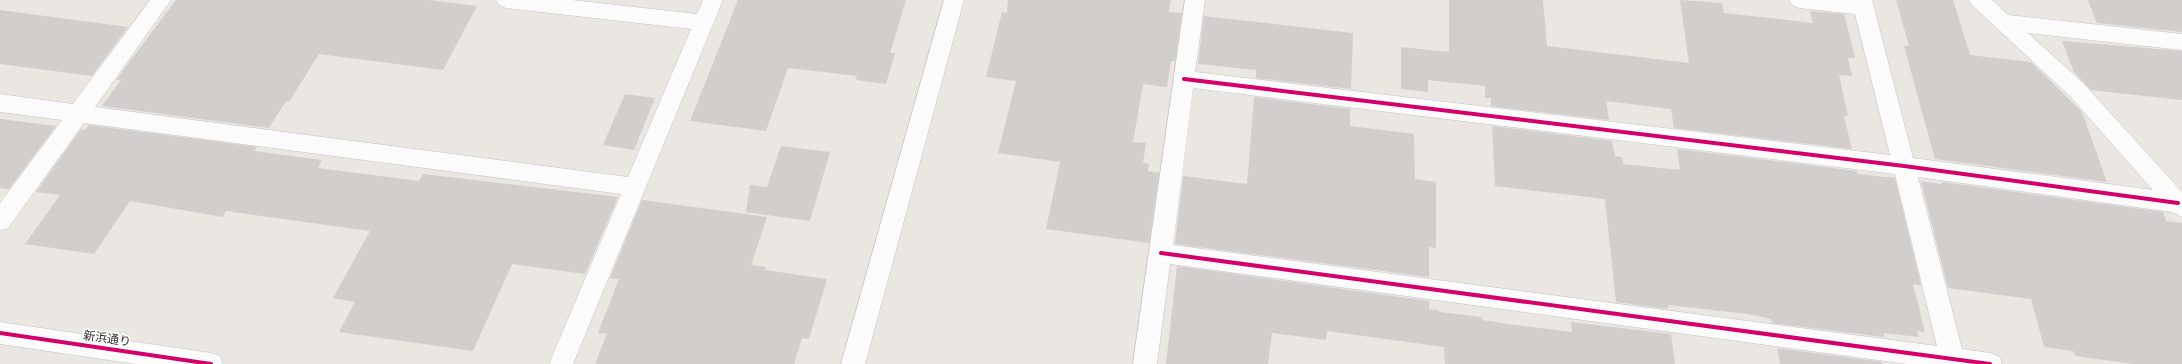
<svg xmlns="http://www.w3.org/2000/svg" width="2182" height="364" viewBox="0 0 2182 364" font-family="'Sofia Sans Condensed','Noto Sans JP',sans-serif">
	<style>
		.building { fill: #d1cecb }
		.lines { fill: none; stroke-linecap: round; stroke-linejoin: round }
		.street-casing { stroke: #c4c3c3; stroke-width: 1 }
		.secondary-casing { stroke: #c4c3c3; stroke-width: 1 }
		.street { fill: #fcfbfb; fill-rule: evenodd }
		.secondary { fill: #fcfbfb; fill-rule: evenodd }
		.cycleway-casing { stroke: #fff; stroke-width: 6 }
		.cycleway { stroke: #d6006c; stroke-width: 4 }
		.labels { text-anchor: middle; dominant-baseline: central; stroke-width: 3; stroke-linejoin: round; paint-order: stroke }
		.street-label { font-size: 12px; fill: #2c2c2c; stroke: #fff }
	</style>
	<rect width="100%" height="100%" fill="#eae6e2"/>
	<!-- building -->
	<g class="building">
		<polygon points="176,0 429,0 477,6 443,70 319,54 289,102 286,101 269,128 102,106 121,80 116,80"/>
		<polygon points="738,0 906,0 890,53 895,53 886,84 856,80 857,76 788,68 766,131 690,121"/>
		<polygon points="1008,0 1171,0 1169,12 1182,13 1175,61 1171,61 1167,87 1143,84 1133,142 1146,143 1143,163 1149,164 1148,171 1159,173 1149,243 1046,229 1060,162 998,153 1016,81 986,77 1002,12 1007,13"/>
		<polygon points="1449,0 1543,0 1547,46 1689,63 1680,0 1722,3 1724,13 1813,23 1810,11 1844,14 1855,58 1848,58 1852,76 1839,75 1848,116 1844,116 1852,149 1674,128 1671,109 1606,101 1609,120 1491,106 1491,98 1485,98 1485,86 1428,80 1428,92 1401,89 1401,47 1449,52"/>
		<polygon points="1896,0 1953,0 1970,55 2031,62 2082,112 2107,182 1935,159 1904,46 1909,46"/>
		<polygon points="2088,0 2182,0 2182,32 2097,23"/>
		<polygon points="0,10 128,27 92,76 0,64"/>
		<polygon points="1204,16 1353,33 1351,89 1256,78 1256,70 1198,64"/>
		<polygon points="2062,41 2182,51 2182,100 2091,90 2074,72"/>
		<polygon points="625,94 655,98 634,150 603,145"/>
		<polygon points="1254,97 1350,109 1350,126 1414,134 1415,179 1436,182 1436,248 1429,247 1429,277 1175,244 1183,176 1247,184"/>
		<polygon points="0,119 56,126 9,189 0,188"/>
		<polygon points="89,125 257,147 254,151 322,160 318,168 419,181 423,174 618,197 585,274 512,264 473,351 339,332 355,302 333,298 370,231 226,211 223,217 130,201 94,254 25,244 60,195 36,192 81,129 85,130"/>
		<polygon points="1492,126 1612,141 1615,156 1622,157 1623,164 1680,170 1677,149 1857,171 1857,174 1895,178 1921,285 1913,284 1925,332 1917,331 1919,337 1884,333 1884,337 1772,323 1771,319 1748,314 1668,305 1668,309 1616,302 1605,199 1495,186"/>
		<polygon points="781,146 830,152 810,221 746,212 750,185 767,187"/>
		<polygon points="1921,181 1941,184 1941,182 2163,212 2166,221 2182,223 2182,364 2134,364 2075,356 2073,351 2044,347 2031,299 1948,288"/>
		<polygon points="642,200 767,217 751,265 766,267 765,270 827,279 809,339 802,338 794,364 595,364 607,334 598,333 619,279 610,278"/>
		<polygon points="1177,266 1429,301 1429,309 1439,310 1439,312 1482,317 1482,320 1507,324 1572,332 1571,322 1671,334 1675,364 1445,364 1444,347 1327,331 1326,340 1272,333 1268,364 1166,364"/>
		<polygon points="1777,348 1882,362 1882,364 1780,364"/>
	</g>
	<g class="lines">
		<!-- street casing -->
		<g class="street-casing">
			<g id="street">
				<polygon points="150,0 171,0 95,107 628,177 691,29 506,8 499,5 496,0 572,0 697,14 703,0 723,0 573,364 549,364 621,194 84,123 8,228 0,231 0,203 62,120 0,112 0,94 73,104"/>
				<path d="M1185 0H1205L1195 72 1890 155 1855 14 1799 8 1792 5 1789 0H1872L1913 158 2153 190 2070 96 1972 5 1969 0H1992L2008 15 2182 34V50L2028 33 2084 84 2182 192V217L2172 212 1918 177 1962 349 1990 353 1999 356 2002 364H1907L1170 264 1157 364H1133ZM1193 88 1895 174 1937 346 1173 245Z"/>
			</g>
		</g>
		<!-- secondary casing -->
		<g class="secondary-casing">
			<g id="secondary">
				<polygon points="944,0 964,0 865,364 841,364"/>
				<polygon points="0,322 211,353 220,356 223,364 136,364 0,344"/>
			</g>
		</g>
		<!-- street -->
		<use href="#street" class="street"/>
		<!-- secondary -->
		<use href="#secondary" class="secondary"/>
		<!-- cycleway casing -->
		<g class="cycleway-casing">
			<g id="cycleway">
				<polyline points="1184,79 1904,166 2178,203"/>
				<polyline points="1161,253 1990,364"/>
				<polyline points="0,333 211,364"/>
			</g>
		</g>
		<!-- cycleway -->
		<use href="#cycleway" class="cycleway"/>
	</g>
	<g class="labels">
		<!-- street labels -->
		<g class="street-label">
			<text transform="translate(107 339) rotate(8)">新浜通り</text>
		</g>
	</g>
</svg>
